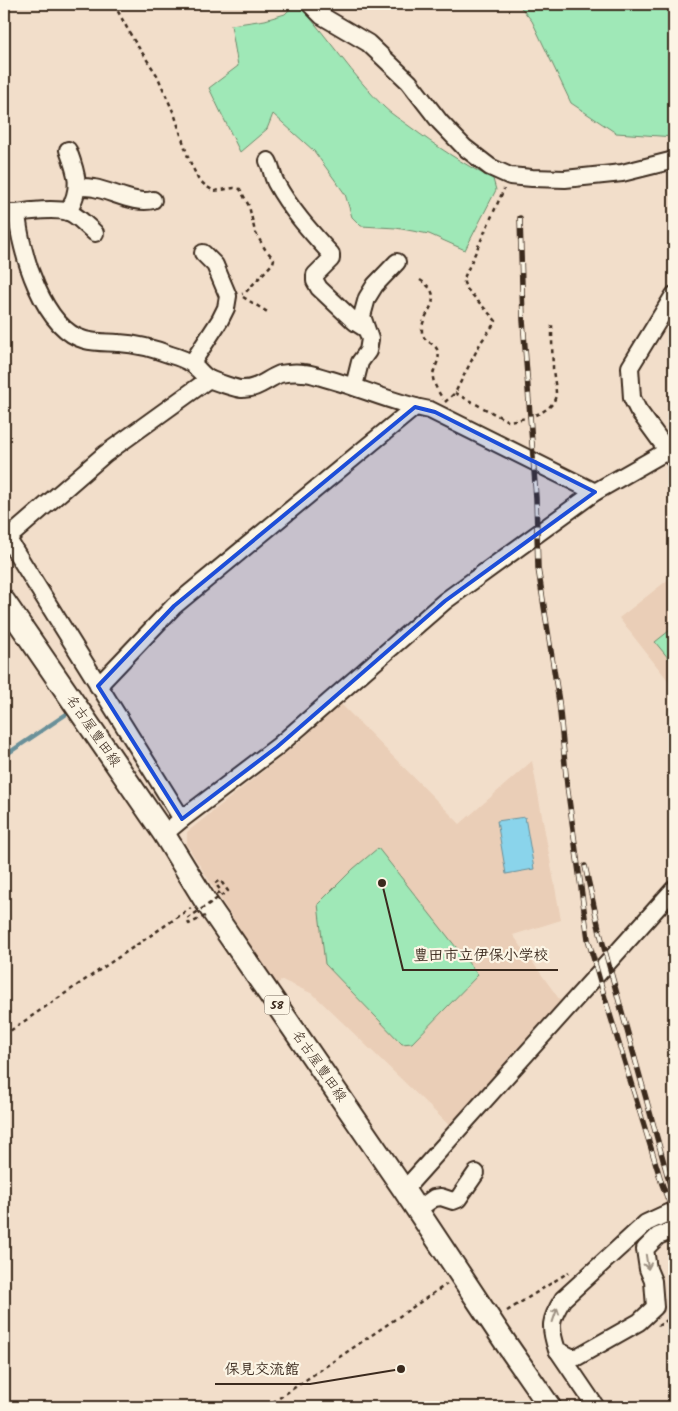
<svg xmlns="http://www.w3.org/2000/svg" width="678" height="1411" viewBox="0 0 678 1411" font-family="Kalam,'Klee One',sans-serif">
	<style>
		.built { fill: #eaceb7 }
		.green { fill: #9fe8b7; stroke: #6d896a }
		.water { fill: #8ad4eb; stroke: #6a9099 }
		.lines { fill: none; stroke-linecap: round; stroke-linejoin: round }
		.stream { stroke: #6a9099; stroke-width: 4.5 }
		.minor-casing { stroke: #3b2a1e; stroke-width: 20 }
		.major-casing { stroke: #3b2a1e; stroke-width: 25 }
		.path { stroke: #3b2a1e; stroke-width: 2.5; stroke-dasharray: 4 4; stroke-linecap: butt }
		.minor { stroke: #fcf5e5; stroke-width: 16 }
		.major { stroke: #fcf5e5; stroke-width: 21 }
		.rail-casing { stroke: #3b2a1e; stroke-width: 5.5 }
		.rail { stroke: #fcf5e5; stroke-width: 4; stroke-dasharray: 11; stroke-linecap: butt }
		.path-bridge { stroke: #3b2a1e; stroke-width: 2.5; stroke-dasharray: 4 4; stroke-linecap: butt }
		.oneway { stroke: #9c9082 }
		.marked { fill: #1d4ed8; fill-opacity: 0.2; stroke: #1d4ed8; stroke-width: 4; stroke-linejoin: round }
		.labels { text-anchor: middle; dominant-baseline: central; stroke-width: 4.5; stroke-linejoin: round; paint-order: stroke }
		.shield { fill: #fcf5e5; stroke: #75675a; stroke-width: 1 }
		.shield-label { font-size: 12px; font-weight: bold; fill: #3b2a1e }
		.street-label { font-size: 14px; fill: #3b2a1e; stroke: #fcf5e5 }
		.leader { fill: none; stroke: #3b2a1e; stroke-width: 2 }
		.callout-dot { fill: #3b2a1e; stroke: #fcf5e5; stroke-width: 2 }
		.callout-label { font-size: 15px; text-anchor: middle; font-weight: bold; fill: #3b2a1e; stroke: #fcf5e5; stroke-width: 4.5; stroke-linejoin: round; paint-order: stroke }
	</style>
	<rect width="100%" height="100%" fill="#f2deca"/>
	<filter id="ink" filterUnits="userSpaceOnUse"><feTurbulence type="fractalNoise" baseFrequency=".02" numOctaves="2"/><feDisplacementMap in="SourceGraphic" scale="10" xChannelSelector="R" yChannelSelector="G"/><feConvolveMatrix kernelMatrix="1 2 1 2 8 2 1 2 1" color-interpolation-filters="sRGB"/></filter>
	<g filter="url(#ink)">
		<!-- built -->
		<g class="built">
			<polygon points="674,575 674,688 619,618"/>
			<polygon points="339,702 460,824 532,761 561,920 513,935 562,1003 453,1129 313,994 282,980 275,986 187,845 187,832 302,740"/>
		</g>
		<!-- green -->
		<g class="green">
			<path d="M295 4H298C328 37 353 76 384 107 391 114 401 120 409 126 436 146 463 164 493 179L496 190 465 250 429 234 396 228 361 226 352 217 345 194 314 151 273 114 267 129 240 152 209 88 238 66 231 25 265 20 285 14Z"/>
			<polygon points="518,4 668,4 674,18 674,137 616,133 571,103 532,21"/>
			<polygon points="674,627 674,665 655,642"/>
			<polygon points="378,848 478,975 412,1043 402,1044 325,964 318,904 353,869"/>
		</g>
		<!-- water -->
		<polygon class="water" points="525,817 534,869 506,874 497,821"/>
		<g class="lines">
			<!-- stream -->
			<polyline class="stream" points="4,756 68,713"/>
			<!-- minor casing -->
			<g class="minor-casing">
				<g id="minor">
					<polyline points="310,4 322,16 368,43 409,82 440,122 464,147 490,167 510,176 532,178 565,179 622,173 674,160"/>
					<path d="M68 150C77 174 82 188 68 212"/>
					<path d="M268 161C272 168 272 176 276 183 290 209 311 232 331 254V259L315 275V281L319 288 355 322 366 329"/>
					<path d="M78 187C83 187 89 187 94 188 112 191 136 205 153 200"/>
					<path d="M4 213H17C20 251 43 329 85 340 96 343 108 342 119 343 136 344 155 349 171 355 178 357 186 360 192 364 198 368 202 375 209 379 213 381 237 389 241 389 257 390 267 379 280 374 286 373 296 372 303 373 311 373 320 377 328 379 362 388 395 404 430 410L595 492"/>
					<path d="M17 213C29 211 56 208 68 212 76 214 88 227 95 233"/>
					<polyline points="192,363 220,320 226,308 228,296 215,265 203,253"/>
					<polyline points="354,386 360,362 368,351 370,339 362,316 367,298 375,285 397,262"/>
					<polyline points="673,458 638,410 632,398 630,367 674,295"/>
					<polyline points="4,533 182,819"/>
					<polyline points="8,538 105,454 209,379"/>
					<polyline points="98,686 174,606 415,407"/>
					<polyline points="164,834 182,819 277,747 445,601 595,492 667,451"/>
					<polyline points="404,1190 674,889"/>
					<polyline points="417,1210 434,1198 441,1197 453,1201 458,1199 476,1173"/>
					<path d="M674 1210 646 1223 563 1299C550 1320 549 1326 557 1350L571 1357H577L639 1322 655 1307 653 1281 648 1269 645 1249 658 1236 674 1230"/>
					<polyline points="558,1351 596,1407"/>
				</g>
			</g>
			<!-- major casing -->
			<g class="major-casing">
				<polyline id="major" points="4,601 164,834 204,899 404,1190 507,1345 550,1407"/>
			</g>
			<!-- path -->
			<g class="path">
				<polyline points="114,4 133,39 157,75 175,116 188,157 198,179 207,187 214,191 234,188 240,189 249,206 255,232 265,249 274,259 273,263 245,293 242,294"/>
				<path d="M420 280C449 298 420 313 422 332 423 343 436 342 438 352 441 361 432 369 433 378 434 385 439 393 443 399"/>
				<polyline points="243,297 269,313"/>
				<path d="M455 393 508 421C524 419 554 414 556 394 556 385 553 375 553 366 552 352 552 337 552 323"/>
				<polyline points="445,402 455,393 481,342 496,321 467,289 464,283 464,278 504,189"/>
				<polyline points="4,1035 191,908"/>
				<polyline points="674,1275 671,1277 674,1285"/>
				<polyline points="507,1311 569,1272"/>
				<polyline points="658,1326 674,1316"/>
				<polyline points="266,1407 447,1284"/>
			</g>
			<!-- minor -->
			<use href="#minor" class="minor"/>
			<!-- major -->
			<use href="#major" class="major"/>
			<!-- rail casing -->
			<g class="rail-casing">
				<g id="rail">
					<polyline points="520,218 523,320 536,498 538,568 559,702 567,785 588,939 604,995 662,1184 674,1215"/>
					<polyline points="585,866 600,933 669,1181 674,1194"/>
				</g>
			</g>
			<!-- rail -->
			<use href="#rail" class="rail"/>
			<!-- path-bridge -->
			<polyline class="path-bridge" points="205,916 189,924 187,919 228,891 220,880 215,883 221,891 216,895"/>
		</g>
		<!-- one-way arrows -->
		<defs><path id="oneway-shaft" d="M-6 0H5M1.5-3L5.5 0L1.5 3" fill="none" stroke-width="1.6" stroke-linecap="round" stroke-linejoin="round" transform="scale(1.25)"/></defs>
		<g class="oneway">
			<use href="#oneway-shaft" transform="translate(647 1262) rotate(81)"/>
			<use href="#oneway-shaft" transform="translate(555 1315) rotate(-71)"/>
		</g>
	</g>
	<!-- marked area -->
	<path class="marked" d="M415 407 435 412 595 492 445 601 277 747 182 819 98 686 174 606Z"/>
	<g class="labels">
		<!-- shield labels -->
		<rect class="shield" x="264.5" y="995.5" width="25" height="19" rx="4"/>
		<g class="shield-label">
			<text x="277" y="1005">58</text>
		</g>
		<!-- street labels -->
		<g class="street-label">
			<text transform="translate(93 731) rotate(55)">名古屋豊田線</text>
			<text transform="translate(319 1066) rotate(55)">名古屋豊田線</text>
		</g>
	</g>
	<!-- callouts -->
	<path class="leader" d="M382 883L403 970H558M401 1369L310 1384H215"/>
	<g class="callout-dot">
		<circle cx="382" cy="883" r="5"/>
		<circle cx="401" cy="1369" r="5"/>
	</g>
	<g class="callout-label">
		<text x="481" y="960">豊田市立伊保小学校</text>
		<text x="262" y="1374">保見交流館</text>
	</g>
	<!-- margin -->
	<rect width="678" height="1411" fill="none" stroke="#fcf5e5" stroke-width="20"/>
	<rect x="10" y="10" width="658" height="1391" fill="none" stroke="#3b2a1e" stroke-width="2" filter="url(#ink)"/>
</svg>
